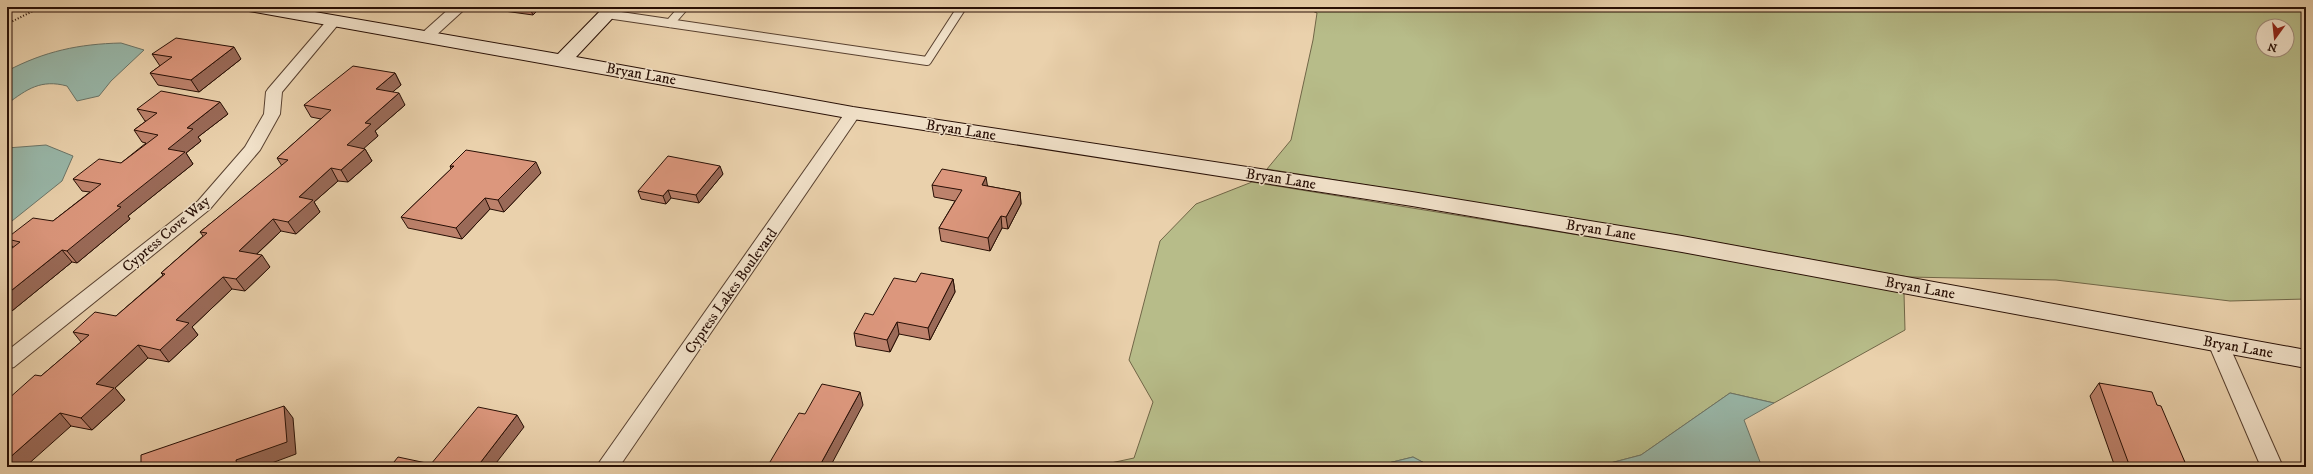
<svg xmlns="http://www.w3.org/2000/svg" width="2313" height="474" viewBox="0 0 2313 474" font-family="'IM FELL DW Pica',serif">
	<style>
		.green { fill: #b7bc89; stroke: #706647; fill-rule: evenodd }
		.water { fill: #98b7a9; stroke: #6b7467 }
		.lines { fill: none; stroke-linecap: round; stroke-linejoin: round }
		.lane-casing { stroke: #58402f; stroke-width: 10 }
		.street-casing { stroke: #58402f; stroke-width: 2 }
		.secondary-casing { stroke: #280f05; stroke-width: 2 }
		.path { stroke: #280f05; stroke-width: 2; stroke-dasharray: 1 2; stroke-linecap: butt }
		.lane { stroke: #f1e1c9; stroke-width: 8 }
		.street { fill: #f1e1c9; fill-rule: evenodd }
		.secondary { fill: #f1e1c9; fill-rule: evenodd }
		.wall { fill: #bd826c; stroke: #280f05 }
		.shaded-wall { fill: #9a6a58; stroke: #280f05 }
		.building { fill: #dc977d; stroke: #280f05 }
		.labels { text-anchor: middle; dominant-baseline: central; stroke-width: 3; stroke-linejoin: round; paint-order: stroke }
		.street-label { font-size: 15px; fill: #280f05; stroke: #f1e1c9 }
	</style>
	<rect width="100%" height="100%" fill="#ead1ac"/>
	<filter id="stains"><feTurbulence type="fractalNoise" baseFrequency=".005" numOctaves="4"/><feColorMatrix values="0 0 0 0 .2 0 0 0 0 .09 0 0 0 0 .02 0 0 0 .5 -.17"/></filter>
	<radialGradient id="worn" r=".72"><stop offset=".6" stop-color="#630" stop-opacity="0"/><stop offset="1" stop-color="#630" stop-opacity=".3"/></radialGradient>
	<!-- green -->
	<g class="green">
		<path d="M1303 7H2306V299L2230 301 2056 280 1908 277 1682 236 1267 169 1291 140 1313 40 1317 13ZM2263 26H2287V50H2263Z"/>
		<polygon points="1252,182 1683,252 1904,293 1905,330 1774,403 1730,393 1641,455 1595,467 1432,467 1413,457 1372,467 1092,467 1134,458 1153,402 1129,360 1160,241 1196,204"/>
	</g>
	<!-- water -->
	<g class="water">
		<path d="M121 43 144 50 111 81 99 96 77 101 67 86C41 79 27 89 7 104V71C45 51 79 44 121 43Z"/>
		<polygon points="46,145 73,156 62,181 7,225 7,148"/>
		<polygon points="1730,393 1774,403 1744,420 1762,467 1595,467 1641,455"/>
		<polygon points="1413,457 1432,467 1372,467"/>
	</g>
	<g class="lines">
		<!-- lane casing -->
		<g class="lane-casing">
			<g id="lane">
				<polyline points="607,14 927,61 962,7"/>
				<polyline points="670,23 684,7"/>
			</g>
		</g>
		<!-- street casing -->
		<g class="street-casing">
			<g id="street">
				<polygon points="451,7 467,7 432,39 422,39 419,36 422,33"/>
				<polygon points="334,17 341,21 282,92 280,114 260,150 210,209 14,367 7,369 7,351 198,201 245,147 264,114 266,92 268,89 329,18"/>
				<polygon points="853,108 859,110 861,113 619,467 596,467 847,110"/>
				<polygon points="2218,336 2225,338 2228,343 2283,467 2261,467 2208,343 2211,338"/>
			</g>
		</g>
		<!-- secondary casing -->
		<g class="secondary-casing">
			<polygon id="secondary" points="246,7 286,7 558,54 604,7 623,7 576,57 853,107 1412,192 1682,236 2306,350 2306,368 1682,252 1412,206 853,119 255,12 249,11"/>
		</g>
		<!-- path -->
		<polyline class="path" points="7,24 41,7"/>
		<!-- lane -->
		<use href="#lane" class="lane"/>
		<!-- street -->
		<use href="#street" class="street"/>
		<!-- secondary -->
		<use href="#secondary" class="secondary"/>
	</g>
	<!-- wall -->
	<g class="wall">
		<polygon points="503,7 541,7 533,15 504,11"/>
		<polygon points="152,54 241,59 199,92 158,85 150,73 160,66"/>
		<polygon points="395,73 401,85 392,92 405,105 375,131 378,136 363,148 365,149 372,161 348,182 338,181 314,202 320,212 296,234 281,231 257,254 270,267 245,291 232,289 192,327 198,335 169,362 148,358 115,388 125,400 92,430 71,426 7,467 7,400 41,376 81,342 73,332 116,316 163,275 161,273 203,236 200,232 282,166 277,158 321,119 311,117 304,105"/>
		<polygon points="137,109 228,114 198,137 201,141 186,153 193,164 128,216 130,219 77,263 72,262 7,315 7,252 13,247 7,240 7,238 53,221 90,192 82,191 73,179 121,163 146,143 142,142 134,130 146,121 145,121"/>
		<polygon points="450,166 541,173 504,212 490,209 462,239 408,228 401,217 451,169"/>
		<polygon points="723,174 699,203 671,198 666,204 641,199 638,191"/>
		<polygon points="932,185 987,186 1020,192 1021,204 1008,229 1002,228 990,251 941,241 939,228 955,201 934,197"/>
		<polygon points="953,279 955,292 930,340 899,334 890,352 856,346 854,333 873,315 916,282"/>
		<polygon points="2099,383 2157,405 2187,467 2115,467 2090,396"/>
	</g>
	<!-- shaded-wall -->
	<g class="shaded-wall">
		<polygon points="529,7 541,7 533,15"/>
		<polygon points="234,47 241,59 199,92 191,80"/>
		<polygon points="395,73 401,85 382,101 376,89"/>
		<polygon points="399,93 405,105 375,131 378,136 353,158 347,145 365,123"/>
		<polygon points="220,102 228,114 198,137 201,141 186,153 193,164 128,216 130,219 77,263 67,251 168,149 187,128"/>
		<polygon points="365,149 372,161 348,182 341,170"/>
		<polygon points="536,162 541,173 504,212 498,200"/>
		<polygon points="720,166 723,174 699,203 696,195"/>
		<polygon points="331,168 338,181 314,202 320,212 296,234 288,222 299,197"/>
		<polygon points="986,177 988,189 982,185"/>
		<polygon points="668,190 671,198 666,204 663,196"/>
		<polygon points="1020,192 1021,204 1008,229 1006,217"/>
		<polygon points="485,198 490,209 462,239 456,228"/>
		<polygon points="1001,216 1002,228 990,251 988,238"/>
		<polygon points="273,219 281,231 247,263 239,251"/>
		<polygon points="62,250 72,262 7,315 7,294"/>
		<polygon points="262,255 270,267 245,291 236,279"/>
		<polygon points="223,277 232,289 192,327 198,335 169,362 160,350 176,320"/>
		<polygon points="953,279 955,292 930,340 928,328"/>
		<polygon points="897,322 899,334 890,352 887,340"/>
		<polygon points="138,345 148,358 115,388 125,400 92,430 81,418 96,384"/>
		<polygon points="860,392 863,405 830,467 819,467"/>
		<polygon points="284,406 293,418 296,454 261,467 234,467 236,460"/>
		<polygon points="60,413 71,426 25,467 7,467 7,460"/>
		<polygon points="517,415 524,427 493,467 477,467"/>
	</g>
	<!-- building -->
	<g class="building">
		<polygon points="176,38 234,47 191,80 150,73 172,57 152,54"/>
		<polygon points="353,66 395,73 376,89 399,93 365,123 371,124 347,145 365,149 341,170 331,168 299,197 313,200 288,222 273,219 239,251 262,255 236,279 223,277 176,320 189,323 160,350 138,345 96,384 114,388 81,418 60,413 7,460 7,403 9,402 7,401 7,400 35,375 41,376 89,335 73,332 95,312 116,316 165,274 161,273 207,233 200,232 288,160 277,158 331,110 304,105"/>
		<polygon points="161,91 220,102 187,128 193,129 168,149 185,152 117,206 121,207 67,251 62,250 7,294 7,252 20,242 7,239 7,238 33,218 53,221 101,184 73,179 99,159 121,163 158,135 134,130 157,113 137,109"/>
		<polygon points="466,150 536,162 498,200 485,198 456,228 401,217 454,166 450,166"/>
		<polygon points="668,156 720,166 696,195 668,190 663,196 638,191"/>
		<polygon points="942,169 986,177 982,185 1020,192 1006,217 1001,216 988,238 939,228 962,190 932,185"/>
		<polygon points="921,273 953,279 928,328 897,322 887,340 854,333 865,313 873,315 894,278 916,282"/>
		<polygon points="2099,383 2152,392 2157,405 2161,406 2187,467 2130,467"/>
		<polygon points="822,384 860,392 819,467 767,467 799,413 805,414"/>
		<polygon points="284,406 287,442 236,460 237,466 234,467 141,467 141,455"/>
		<polygon points="478,407 517,415 477,467 390,467 398,457 431,464"/>
	</g>
	<g class="labels">
		<!-- street labels -->
		<g class="street-label">
			<text transform="translate(641 74) rotate(10)">Bryan Lane</text>
			<text transform="translate(961 130) rotate(9)">Bryan Lane</text>
			<text transform="translate(1281 179) rotate(9)">Bryan Lane</text>
			<text transform="translate(1601 230) rotate(9)">Bryan Lane</text>
			<text transform="translate(166 234) rotate(-40)">Cypress Cove Way</text>
			<text transform="translate(1920 288) rotate(10)">Bryan Lane</text>
			<text transform="translate(731 291) rotate(-55)">Cypress Lakes Boulevard</text>
			<text transform="translate(2238 347) rotate(10)">Bryan Lane</text>
		</g>
	</g>
	<!-- margin -->
	<rect width="2313" height="474" fill="none" stroke="#ead1ac" stroke-width="24"/>
	<rect x="8" y="8" width="2297" height="458" fill="none" stroke="#280f05" stroke-width="2"/>
	<rect x="12" y="12" width="2289" height="450" fill="none" stroke="#280f05"/>
	<!-- north arrow -->
	<g transform="translate(2275 38) rotate(195)"><circle r="19" fill="#f1e1c9" stroke="#a18d7b"/>
	<path d="M0-3L7 15L0 10L-7 15Z" fill="#8f2418"/>
	<text y="-6" font-size="11" font-weight="bold" text-anchor="middle" fill="#280f05">N</text>
	</g>
	<rect width="100%" height="100%" filter="url(#stains)"/>
	<rect width="100%" height="100%" fill="url(#worn)"/>
</svg>
